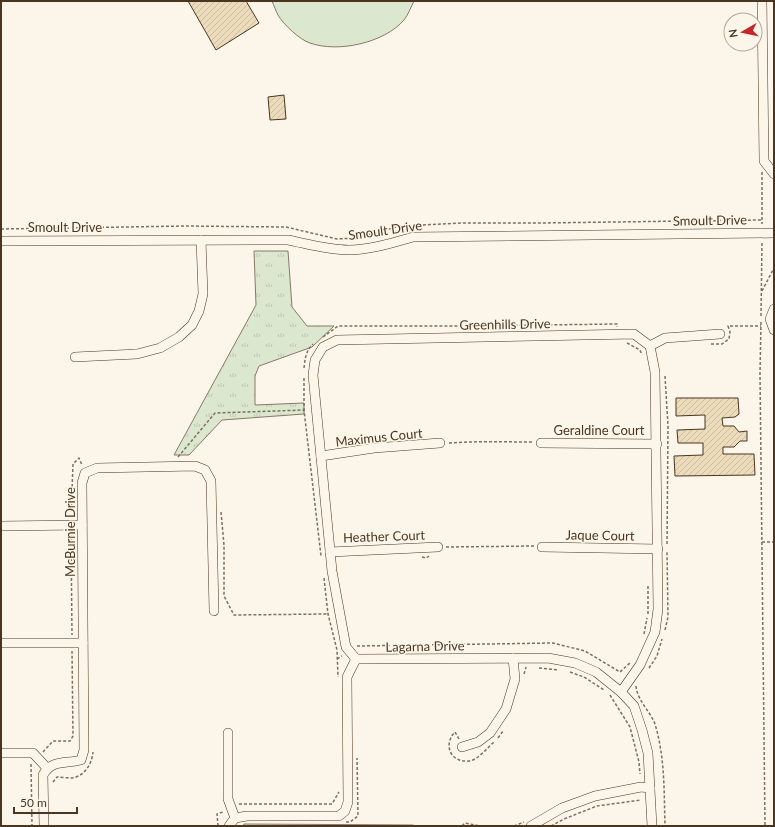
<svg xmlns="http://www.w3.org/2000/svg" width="775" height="827" viewBox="0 0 775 827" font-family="Lato,sans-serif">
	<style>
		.grass { fill: url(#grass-tufts); stroke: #887966 }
		.park { fill: #dce7d0; stroke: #887966 }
		.building { fill: url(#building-hatch); stroke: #4a3520 }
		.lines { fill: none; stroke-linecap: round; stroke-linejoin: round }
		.minor-casing { stroke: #4a3520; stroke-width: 10 }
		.path { stroke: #7f6f5c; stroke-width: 1.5; stroke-dasharray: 3 2; stroke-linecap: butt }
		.minor { stroke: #fbf6e9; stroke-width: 9 }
		.labels { text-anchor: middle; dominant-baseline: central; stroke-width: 3; stroke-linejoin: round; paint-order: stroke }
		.street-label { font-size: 13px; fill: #4a3520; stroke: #fbf6e9 }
	</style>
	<defs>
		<pattern id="grass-tufts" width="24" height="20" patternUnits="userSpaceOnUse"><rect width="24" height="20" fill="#dce7d0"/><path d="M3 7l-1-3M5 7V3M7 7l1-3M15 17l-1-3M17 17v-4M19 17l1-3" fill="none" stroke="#bec7b2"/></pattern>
		<pattern id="building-hatch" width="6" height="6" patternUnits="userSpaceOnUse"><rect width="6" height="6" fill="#ecdcbc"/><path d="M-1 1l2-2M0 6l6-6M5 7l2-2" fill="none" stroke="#ccbda1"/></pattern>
	</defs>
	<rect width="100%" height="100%" fill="#fbf6e9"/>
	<!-- grass -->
	<polygon class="grass" points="254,251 288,251 292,307 307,326 334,326 312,347 259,366 255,376 255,405 304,403 304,414 222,420 189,455 174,455 256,305"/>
	<!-- park -->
	<g class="park">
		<path d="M272 1H414C411 7 408 15 404 20 384 43 338 53 310 43 300 40 283 24 278 15 276 11 274 6 272 1Z"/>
		<polygon points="244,824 413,825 415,826 243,826"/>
	</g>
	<!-- building -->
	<g class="building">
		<polygon points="188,1 246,1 259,23 216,50"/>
		<polygon points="284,95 286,119 270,120 268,97"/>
		<polygon points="676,398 738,398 739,414 735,417 722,418 723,426 734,426 739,432 747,431 747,441 740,441 734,447 723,447 723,454 754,454 755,475 675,476 674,456 703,455 703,443 678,443 677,430 705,429 705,415 676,416"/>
	</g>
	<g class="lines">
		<!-- minor casing -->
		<g class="minor-casing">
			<g id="minor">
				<polyline points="762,1 764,161 774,174"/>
				<path d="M1 241 288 240C308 244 328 250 349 250 370 250 392 243 413 237L774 233"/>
				<polyline points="774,309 770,319 774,330"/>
				<polyline points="650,346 665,338 720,334"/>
				<polyline points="75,357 137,354 160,348 179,337 192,325 199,311 203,294 201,240"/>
				<polyline points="541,443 657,444"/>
				<polyline points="321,456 374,448 440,443"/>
				<polyline points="1,526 82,525"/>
				<polyline points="542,547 658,549"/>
				<polyline points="330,552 438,547"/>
				<polyline points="1,643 83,643"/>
				<polyline points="356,659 346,647 332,571 313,375 315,360 323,347 337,340 634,334 650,346 655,372 658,609 655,632 640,665 621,692"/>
				<polyline points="228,733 228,799 235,818"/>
				<polyline points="462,747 478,742 490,733 506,709 515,679 513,658"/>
				<polyline points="1,753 33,753 47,768"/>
				<path d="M44 826 43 775C52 759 66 764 81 760L84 750 82 483 85 473 97 468 195 466 205 470 211 481 214 611"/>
				<polyline points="229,826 235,818 247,816 339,816 345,811 348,802 347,677 356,659 548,658 575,663 596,672 621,692 634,706 642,730 648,753 652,826"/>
				<polyline points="531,826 562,808 595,796 641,787 650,788"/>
			</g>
		</g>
		<!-- path -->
		<g class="path">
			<polyline points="762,172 762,224"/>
			<polyline points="1,229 185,226 286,227 337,239 356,238 400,226 463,223 541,223 762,220"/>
			<polyline points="762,291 774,268"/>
			<polyline points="761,316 762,242"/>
			<polyline points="761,322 760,374 765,826"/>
			<polyline points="323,337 338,326 460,326 617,324 617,327"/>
			<polyline points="627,343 640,350 642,355"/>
			<polyline points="711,344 722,344 729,339 730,332 728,326 761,326"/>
			<path d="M304 368C305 359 306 350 313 344"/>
			<polyline points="665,376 668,426 667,546"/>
			<polyline points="304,378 304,410"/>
			<path d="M449 443C477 441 505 442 533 442"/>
			<polyline points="178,457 215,413 304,410 321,556"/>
			<polyline points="221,512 224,545 224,596 234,615 328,614"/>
			<polyline points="71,517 73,464 79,458 82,465"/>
			<polyline points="71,533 72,635"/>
			<polyline points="762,542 774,542"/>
			<polyline points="446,547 534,546"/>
			<polyline points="422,557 426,558 429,556"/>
			<polyline points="324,578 328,614 337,650 338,677"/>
			<polyline points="648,614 648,584"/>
			<polyline points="665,630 668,617 667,552"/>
			<polyline points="644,634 647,618"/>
			<polyline points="357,646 553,643 585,651 620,672 631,662"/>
			<polyline points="337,659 342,656"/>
			<polyline points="539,668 559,670"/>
			<polyline points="649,668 657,656 662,639"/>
			<polyline points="570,672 584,677 604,690"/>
			<polyline points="524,674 526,667"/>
			<path d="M636 686C637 700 650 711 655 724 665 757 664 792 665 826"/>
			<polyline points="610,695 630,727 639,762 640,774"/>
			<polyline points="498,738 503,731"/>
			<path d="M459 739 455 732C443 744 450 763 469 761 478 760 487 748 494 742"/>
			<polyline points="43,752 53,741 70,741 73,736 72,651"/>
			<polyline points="31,764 32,826"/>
			<path d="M53 782 57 777C63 777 71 779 76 777 87 773 92 762 93 752"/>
			<polyline points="239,804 332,804 339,792"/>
			<polyline points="346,822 350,822 358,816 357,758"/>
			<polyline points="218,826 217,814 223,812"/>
			<polyline points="462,826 465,823 480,826"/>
			<polyline points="514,826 524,822"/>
			<polyline points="551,826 564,819 597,806 641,800"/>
		</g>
		<!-- minor -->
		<use href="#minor" class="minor"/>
	</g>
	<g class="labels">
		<!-- street labels -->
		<g class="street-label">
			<text transform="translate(710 220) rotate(-1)">Smoult Drive</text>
			<text x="65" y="227">Smoult Drive</text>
			<text transform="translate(385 230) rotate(-8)">Smoult Drive</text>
			<text transform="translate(505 324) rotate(-1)">Greenhills Drive</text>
			<text x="599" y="430">Geraldine Court</text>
			<text transform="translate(379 437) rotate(-6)">Maximus Court</text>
			<text transform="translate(70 532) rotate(-90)">McBurnie Drive</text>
			<text transform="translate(600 535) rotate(1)">Jaque Court</text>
			<text transform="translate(384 536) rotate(-2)">Heather Court</text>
			<text transform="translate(425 646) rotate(-1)">Lagarna Drive</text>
		</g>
	</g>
	<!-- border -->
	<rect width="775" height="827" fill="none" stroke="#4a3520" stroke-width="4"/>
	<!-- north arrow -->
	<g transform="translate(743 32) rotate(261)"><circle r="19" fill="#fbf6e9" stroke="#b4a999"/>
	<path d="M0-3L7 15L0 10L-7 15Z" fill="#c62828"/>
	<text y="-6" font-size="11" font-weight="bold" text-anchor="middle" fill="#4a3520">N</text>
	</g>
	<!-- scale -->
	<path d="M14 807v6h63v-6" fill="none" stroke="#4a3520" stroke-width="2"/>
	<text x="20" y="807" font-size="12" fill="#4a3520" stroke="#fbf6e9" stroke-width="3" paint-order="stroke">50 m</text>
</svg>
